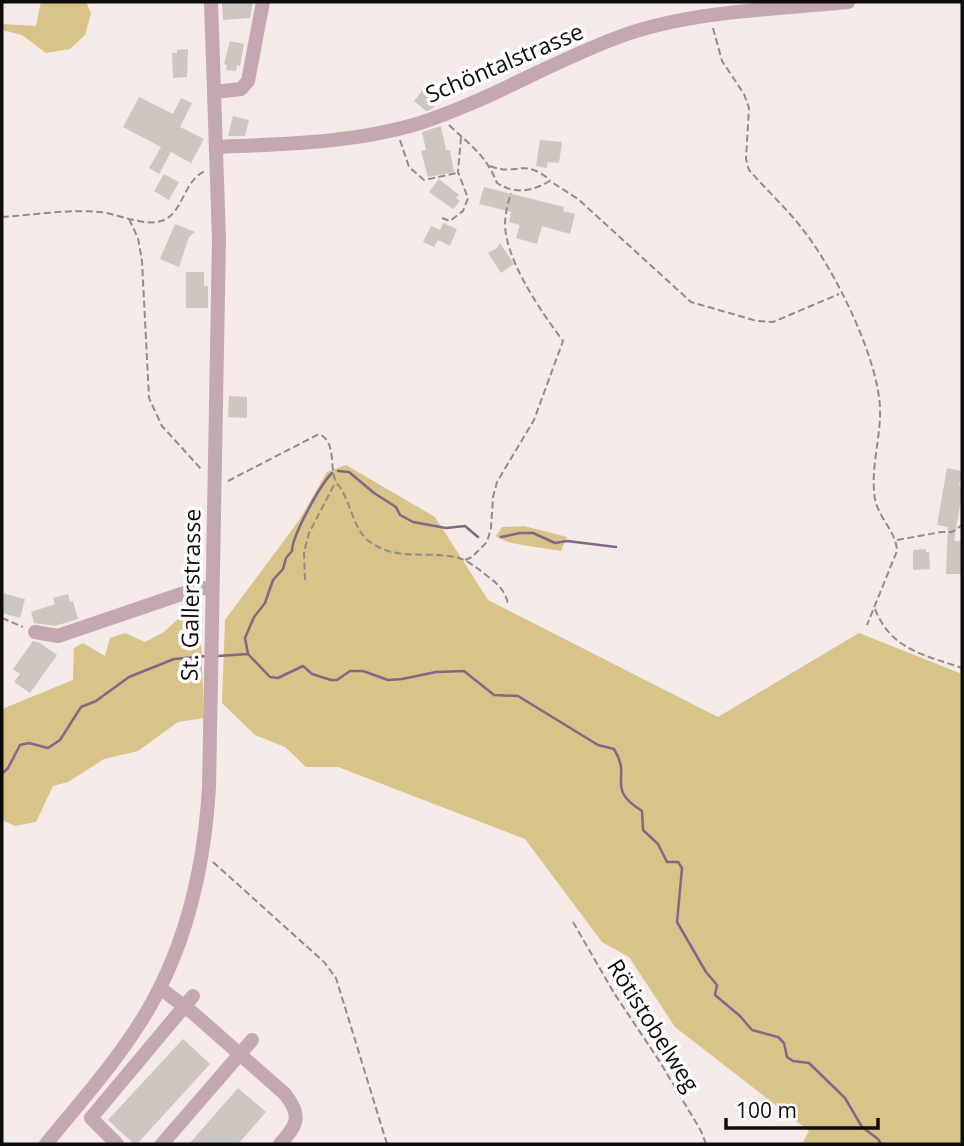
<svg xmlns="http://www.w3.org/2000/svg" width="964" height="1146" viewBox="0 0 964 1146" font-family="'Open Sans',sans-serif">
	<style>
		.green { fill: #d8c388 }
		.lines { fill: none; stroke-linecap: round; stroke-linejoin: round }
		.stream { stroke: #846688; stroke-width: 2.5 }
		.building { fill: #cec6c1 }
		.path { stroke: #928b8a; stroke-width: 2; stroke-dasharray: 7 3.5; stroke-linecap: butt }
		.minor { stroke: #c5a7b2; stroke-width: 14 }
		.labels { text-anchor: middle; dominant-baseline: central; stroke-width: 7; stroke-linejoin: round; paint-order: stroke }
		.street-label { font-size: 23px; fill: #0f0c0c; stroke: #fff }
	</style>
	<rect width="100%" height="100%" fill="#f4eae8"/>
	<!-- green -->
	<g class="green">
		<polygon points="41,2 86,2 91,13 85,35 70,49 46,53 22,35 2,30 2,24 36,26"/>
		<polygon points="346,465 435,517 488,600 718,717 859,633 962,674 962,1144 802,1144 809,1131 675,1027 629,957 602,942 525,839 338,767 306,767 285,747 255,735 222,703 225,620 300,519 327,472"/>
		<path d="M524 526 567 537 561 551C543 547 508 546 496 536L502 527Z"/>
		<polygon points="200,613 204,718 178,722 138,751 104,759 68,782 53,786 36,822 15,826 2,820 2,709 73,680 74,648 83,643 105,656 110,638 125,633 145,642 164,632 182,615"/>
	</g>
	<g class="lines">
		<!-- stream -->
		<g class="stream">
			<polyline points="338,471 349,472 374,493 396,507 400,515 413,522 446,528 465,526 478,537"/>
			<polyline points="501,537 520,533 533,533 555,543 567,541 616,547"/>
			<path d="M248 654 245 638 254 617 265 603 273 580 283 569 286 558 292 551C292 536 320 485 332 473"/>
			<path d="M218 656 248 654 270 677 278 678 303 666 312 674 331 680H337L350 671H363L388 680 402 679 436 672 464 671 494 695 518 696 598 745 614 749C633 779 604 787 642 811L643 830 658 844 667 862H678L682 868 677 922 706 972 717 985 715 995 740 1016 752 1030 778 1037 784 1043 787 1057 793 1061 809 1063 845 1098 862 1127 878 1139 881 1144"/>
			<polyline points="2,774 8,768 20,745 29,743 48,748 60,740 81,707 96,701 129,677 174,659 207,656"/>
		</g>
	</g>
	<!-- building -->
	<g class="building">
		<polygon points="222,2 253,2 250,18 223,20"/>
		<polygon points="230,41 244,44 240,66 237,65 236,71 226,70 227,65 224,64"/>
		<polygon points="188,49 187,77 173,78 172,53 177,53 177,50"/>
		<polygon points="425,87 440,99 432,109 426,111 414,101"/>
		<polygon points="139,97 173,114 181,98 192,103 180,127 204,139 191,163 171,152 159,174 149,168 161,147 123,127"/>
		<polygon points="233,116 249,120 245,136 228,136"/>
		<polygon points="441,126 446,150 450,150 454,172 428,177 421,151 426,150 422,132"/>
		<polygon points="540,140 562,142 559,163 548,162 547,168 536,166"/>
		<polygon points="164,174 179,182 169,200 154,191"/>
		<polygon points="439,179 459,195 456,198 460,201 453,209 429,192"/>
		<polygon points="484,187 564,207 563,211 575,214 570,234 542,226 537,244 516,238 520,225 509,222 511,212 479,204"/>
		<polygon points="443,223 457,229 450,246 438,240 434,247 423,242 431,226 440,230"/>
		<polygon points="175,224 195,232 189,237 179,267 160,259"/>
		<polygon points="500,243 514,264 501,273 488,253 497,248"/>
		<polygon points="186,272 204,272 204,286 208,286 208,308 186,308"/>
		<polygon points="229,396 247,397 247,418 228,417"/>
		<polygon points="947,468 962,471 959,486 962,487 960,493 962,493 954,541 962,541 962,574 946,574 948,527 937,525"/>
		<polygon points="926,549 926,552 929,552 930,569 913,570 913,550"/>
		<polygon points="2,593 25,599 20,618 2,613"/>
		<polygon points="68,594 70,602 73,601 78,619 55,626 34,623 31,612 55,604 53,598"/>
		<polygon points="33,641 40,643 57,655 30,693 14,682 20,674 13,669"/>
		<polygon points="183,1039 210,1064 137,1144 134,1144 108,1120"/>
		<polygon points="238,1088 266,1112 238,1144 189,1144"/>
	</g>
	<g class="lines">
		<!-- path -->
		<g class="path">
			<path d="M713 28 722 61 744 94 749 108 746 159 749 170C770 194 794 215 812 242 840 282 878 360 880 408 881 438 870 469 875 499 879 519 896 531 897 551L867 625"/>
			<path d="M449 125C470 145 486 155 497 183 516 195 532 191 550 181L578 199 691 302 757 321 773 322 839 294"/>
			<polyline points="400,140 409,167 424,180 457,173"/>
			<path d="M490 166C516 177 522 157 550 180"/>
			<path d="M2 217C34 215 68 209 100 212 119 214 146 228 164 220 183 212 184 180 205 171"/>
			<polyline points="442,218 450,221 463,211 468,198 458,172 461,137"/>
			<polyline points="129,219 138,238 142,261 149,398 162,426 201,469"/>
			<path d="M228 481 319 434C337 442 329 467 336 482 337 485 341 487 342 491 352 507 354 531 370 542 398 562 428 550 459 558 470 562 477 568 486 575 497 583 505 590 508 604"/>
			<polyline points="897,540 941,532 952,532 962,525"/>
			<path d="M465 560 472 557 487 542 491 528 493 497 497 482 534 420 563 341C542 313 506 261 505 225 505 214 508 203 511 193"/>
			<polyline points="305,580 304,552 309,533 335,483"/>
			<path d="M875 609C891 650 925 655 962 668"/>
			<polyline points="2,618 23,627"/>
			<polyline points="213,862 324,962 336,978 387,1144"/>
			<polyline points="573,922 614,993 660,1062 701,1131 706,1144"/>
		</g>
		<!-- minor -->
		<g class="minor">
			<polyline points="215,92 241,89 248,81 263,2"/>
			<path d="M218 147C284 144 353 143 417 124 490 101 555 59 627 34 695 11 776 9 848 2"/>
			<polyline points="35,632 58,636 199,588 212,588"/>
			<path d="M160 988 193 1013 285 1094C302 1116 298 1124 280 1144"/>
			<path d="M46 1144C77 1106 111 1068 138 1026 185 954 204 872 209 787L219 240 211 2"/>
			<polyline points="117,1144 91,1118 193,996"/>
			<polyline points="162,1144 252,1040"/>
		</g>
	</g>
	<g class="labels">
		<!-- street labels -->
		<g class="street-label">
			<text transform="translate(504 62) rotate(-23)">Schöntalstrasse</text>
			<text transform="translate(190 595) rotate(-89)">St. Gallerstrasse</text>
			<text transform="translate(654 1025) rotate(58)">Rötistobelweg</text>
		</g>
	</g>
	<!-- border -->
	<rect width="964" height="1146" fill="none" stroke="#0f0c0c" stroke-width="7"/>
	<!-- scale -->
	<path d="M726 1118v10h152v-10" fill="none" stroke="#0f0c0c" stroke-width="3.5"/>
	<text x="736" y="1118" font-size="21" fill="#0f0c0c" stroke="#ffffff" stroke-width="5" paint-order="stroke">100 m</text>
</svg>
